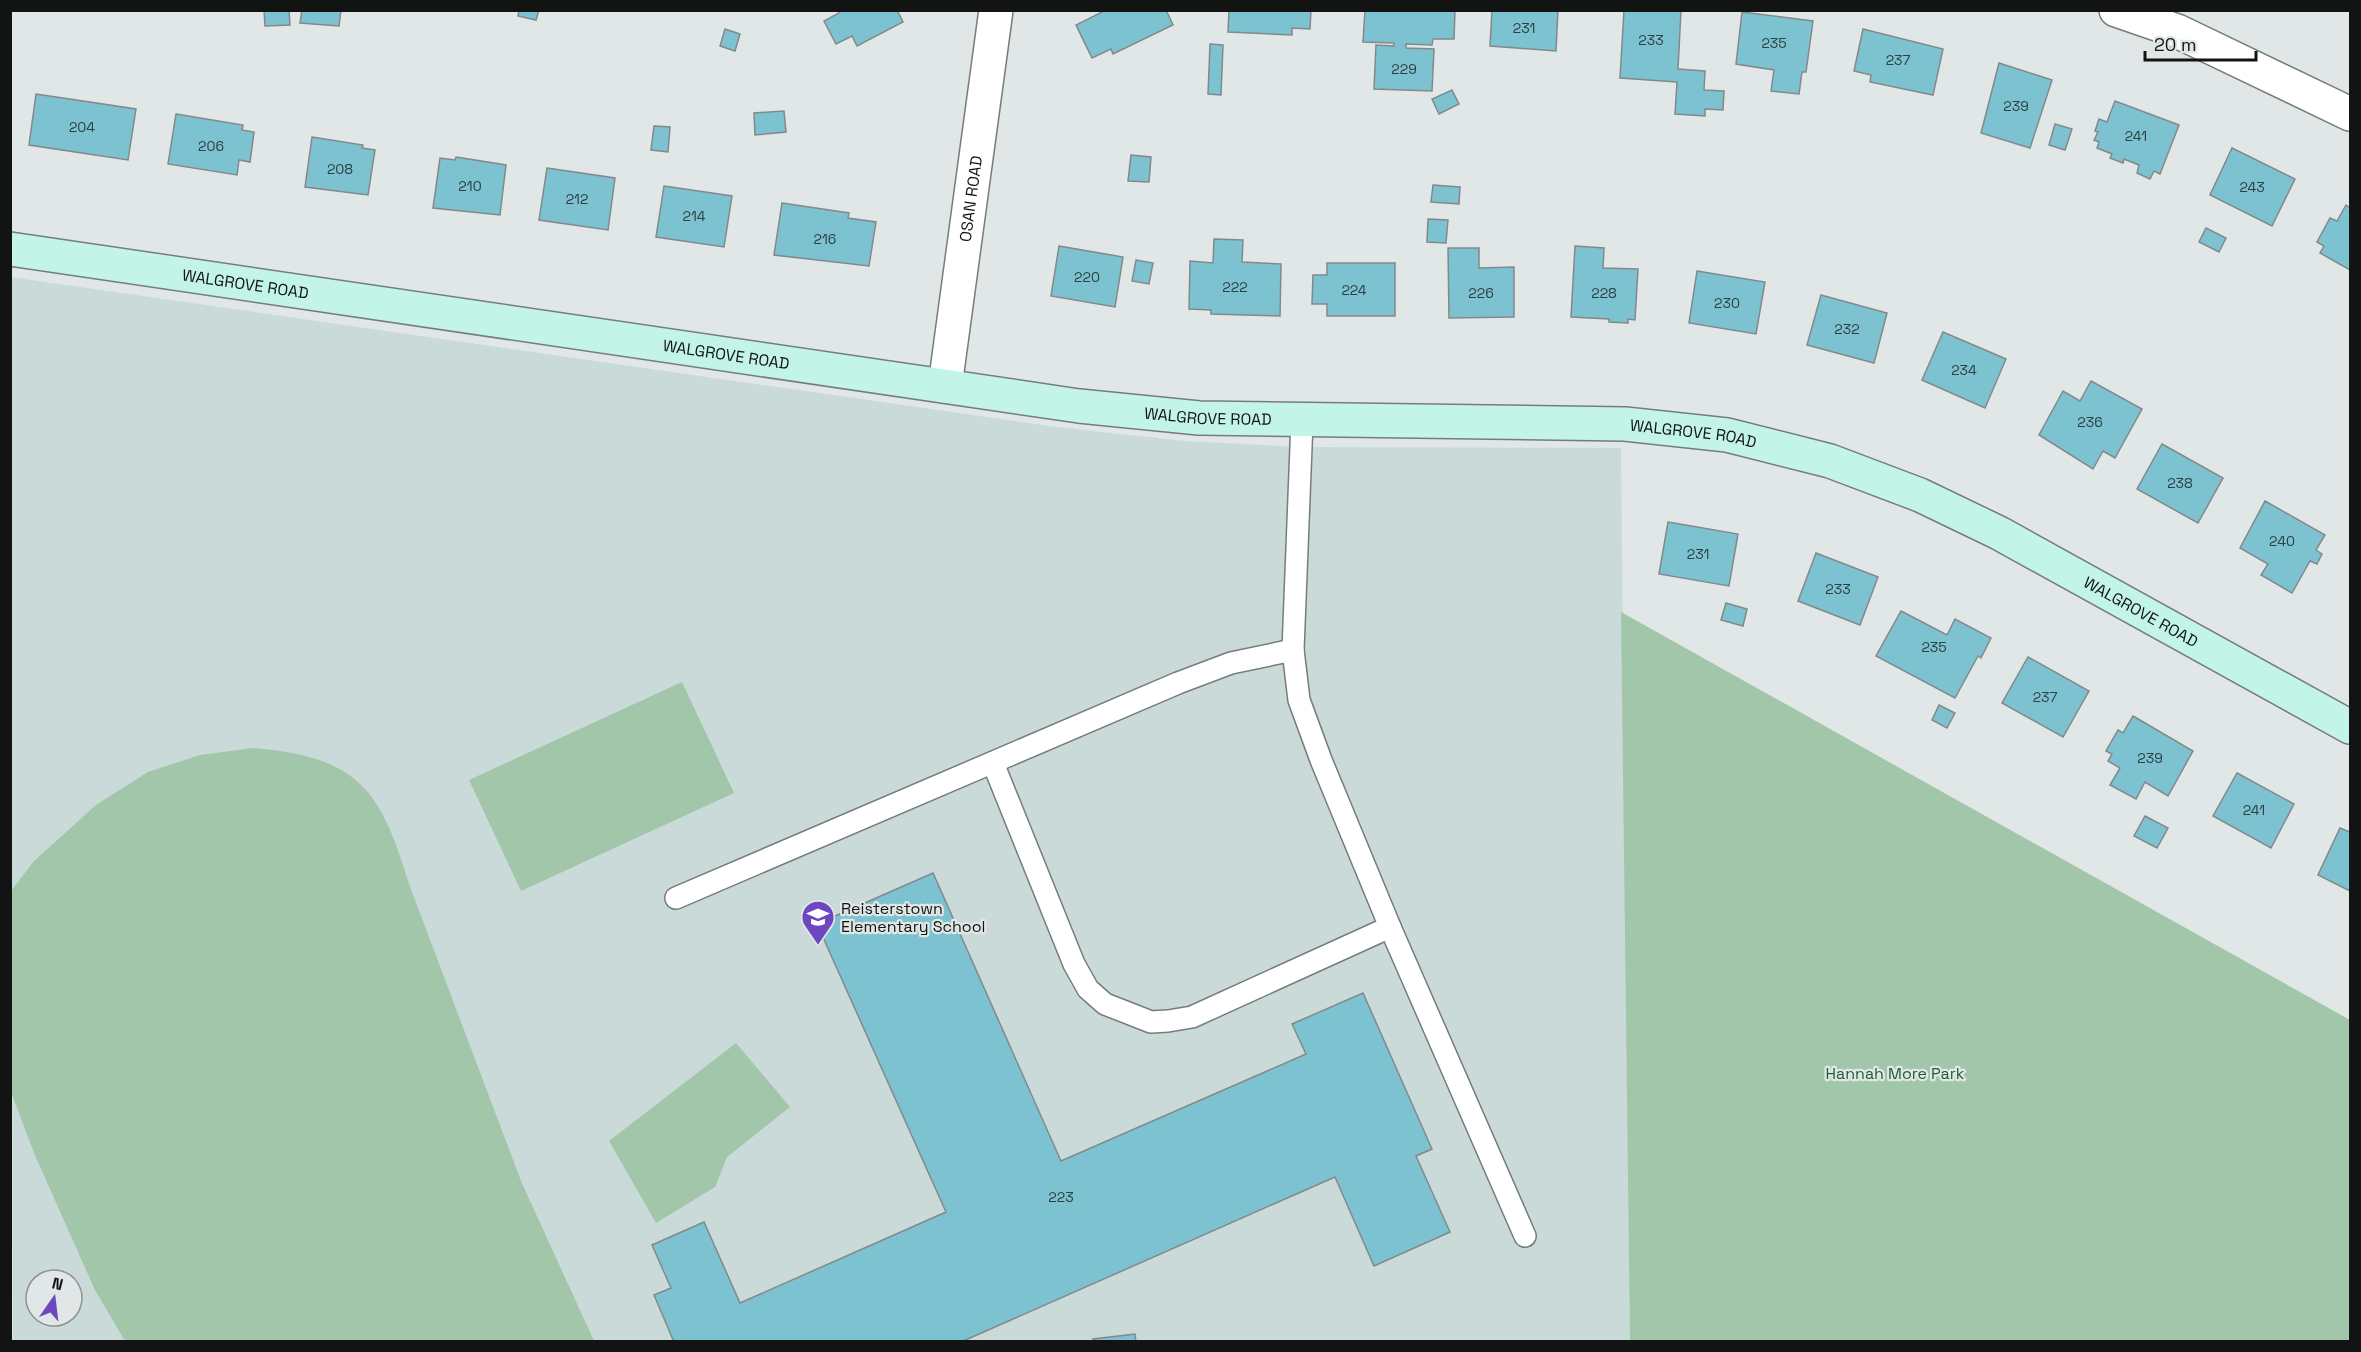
<svg xmlns="http://www.w3.org/2000/svg" width="2361" height="1352" viewBox="0 0 2361 1352" font-family="'Space Grotesk',sans-serif">
	<style>
		.built { fill: #cadad9; fill-rule: evenodd }
		.green { fill: #a2c6a9 }
		.building { fill: #7dc2d0; stroke: #83898a; stroke-width: 1.5 }
		.lines { fill: none; stroke-linecap: round; stroke-linejoin: round }
		.lane-casing { stroke: #767c7c; stroke-width: 24 }
		.street-casing { stroke: #767c7c; stroke-width: 36 }
		.secondary-casing { stroke: #767c7c; stroke-width: 36 }
		.lane { stroke: #fff; stroke-width: 21 }
		.street { stroke: #fff; stroke-width: 33 }
		.secondary { stroke: #c2f4e7; stroke-width: 33 }
		.labels { text-anchor: middle; dominant-baseline: central; stroke-width: 4.5; stroke-linejoin: round; paint-order: stroke }
		.number-label { font-size: 14px; fill: #2d4043 }
		.street-label { font-size: 16px; fill: #121414; stroke: #e0e7e6 }
		.poi-label { font-size: 16px; fill: #121414; stroke: #e0e7e6; text-anchor: start }
		.park-label { font-size: 16px; fill: #1a5f30; stroke: #e0e7e6 }
	</style>
	<rect width="100%" height="100%" fill="#e0e7e6"/>
	<!-- built -->
	<path class="built" d="M10 277 1056 427 1185 441 1301 447 1621 448 1630 1341H13ZM36 1280H72V1316H36Z"/>
	<!-- green -->
	<g class="green">
		<polygon points="1621,612 2350,1020 2350,1341 1630,1341"/>
		<polygon points="682,682 734,793 521,891 469,780"/>
		<path d="M253 748C358 757 380 788 409 884L521 1181 594 1341H125L95 1290 34 1153 11 1092V891L34 861 96 805 148 772 200 755Z"/>
		<polygon points="736,1043 790,1107 727,1157 715,1187 656,1223 609,1141"/>
	</g>
	<!-- building -->
	<g class="building">
		<polygon points="264,10 289,10 290,25 265,26"/>
		<polygon points="302,10 341,10 339,26 300,23"/>
		<polygon points="519,10 539,10 536,20 518,16"/>
		<polygon points="838,10 897,10 903,22 857,46 852,36 836,44 824,21 839,13"/>
		<polygon points="1106,10 1166,10 1173,25 1113,54 1111,49 1092,58 1076,25"/>
		<polygon points="1229,10 1311,10 1310,29 1292,28 1292,35 1228,32"/>
		<polygon points="1365,10 1455,10 1454,39 1433,39 1432,45 1406,44 1406,48 1434,49 1432,91 1374,89 1376,45 1394,46 1394,43 1363,42"/>
		<polygon points="1492,10 1558,10 1556,51 1490,46"/>
		<polygon points="1624,10 1681,10 1678,69 1705,71 1704,90 1724,91 1723,110 1705,109 1705,116 1675,114 1677,82 1620,78"/>
		<polygon points="1742,12 1813,21 1806,72 1802,72 1799,94 1771,91 1774,70 1736,64"/>
		<polygon points="725,29 740,34 735,51 720,46"/>
		<polygon points="1863,29 1943,49 1933,95 1870,82 1871,75 1854,71"/>
		<polygon points="1210,44 1223,45 1221,95 1208,94"/>
		<polygon points="1999,63 2052,80 2030,148 1981,133"/>
		<polygon points="1452,90 1459,104 1439,114 1432,99"/>
		<polygon points="36,94 136,109 128,160 29,145"/>
		<polygon points="2115,101 2179,125 2160,174 2154,171 2150,179 2137,173 2139,165 2124,159 2123,163 2110,158 2112,154 2097,148 2099,142 2094,140 2098,132 2095,131 2099,119 2107,122"/>
		<polygon points="784,111 786,132 755,135 754,113"/>
		<polygon points="176,114 243,125 242,130 254,132 250,162 239,160 237,175 168,164"/>
		<polygon points="2055,124 2072,129 2065,150 2049,145"/>
		<polygon points="654,126 670,127 668,152 651,150"/>
		<polygon points="312,137 363,145 362,148 375,150 368,195 305,187"/>
		<polygon points="2232,148 2295,179 2272,226 2210,195"/>
		<polygon points="1131,155 1151,157 1149,182 1128,181"/>
		<polygon points="456,157 506,165 500,215 433,208 440,158 455,160"/>
		<polygon points="547,168 615,178 608,230 539,220"/>
		<polygon points="1433,185 1460,187 1459,204 1431,202"/>
		<polygon points="664,186 732,196 724,247 656,237"/>
		<polygon points="782,203 849,213 848,218 876,222 869,266 774,255"/>
		<polygon points="2346,205 2350,208 2350,270 2320,253 2324,246 2317,242 2330,218 2337,221"/>
		<polygon points="1428,219 1448,220 1446,243 1427,242"/>
		<polygon points="2206,228 2226,238 2219,252 2199,242"/>
		<polygon points="1214,239 1243,240 1242,262 1281,264 1280,316 1211,314 1211,310 1189,309 1190,261 1213,263"/>
		<polygon points="1059,246 1123,257 1115,307 1051,296"/>
		<polygon points="1575,246 1604,248 1603,268 1638,269 1635,320 1628,319 1628,323 1609,322 1609,319 1571,317"/>
		<polygon points="1448,248 1479,248 1479,268 1514,267 1514,317 1449,318"/>
		<polygon points="1136,260 1153,263 1149,284 1132,281"/>
		<polygon points="1327,263 1395,263 1395,316 1327,316 1327,304 1312,304 1313,275 1327,275"/>
		<polygon points="1697,271 1765,282 1756,334 1689,323"/>
		<polygon points="1821,295 1887,313 1874,363 1807,345"/>
		<polygon points="1943,332 2006,359 1985,408 1922,380"/>
		<polygon points="2091,381 2142,409 2115,458 2103,451 2093,469 2039,435 2063,391 2080,401"/>
		<polygon points="2162,444 2223,478 2198,523 2137,489"/>
		<polygon points="2265,501 2325,535 2316,550 2322,554 2317,564 2310,561 2292,593 2261,575 2268,564 2240,548"/>
		<polygon points="1668,522 1738,534 1729,586 1659,574"/>
		<polygon points="1816,553 1878,577 1860,625 1798,601"/>
		<polygon points="1726,603 1747,609 1743,626 1721,620"/>
		<polygon points="1901,611 1947,635 1955,619 1991,638 1981,658 1978,656 1955,698 1876,656"/>
		<polygon points="2028,657 2089,691 2063,737 2002,703"/>
		<polygon points="1939,705 1955,713 1947,728 1932,720"/>
		<polygon points="2133,716 2193,751 2168,796 2145,782 2136,799 2110,785 2120,768 2108,761 2112,754 2106,751 2118,730 2123,733"/>
		<polygon points="2237,773 2294,804 2271,848 2213,816"/>
		<polygon points="2145,816 2168,828 2157,848 2134,836"/>
		<polygon points="2340,828 2350,832 2350,891 2318,875"/>
		<polygon points="933,873 1061,1161 1306,1054 1292,1024 1363,993 1432,1149 1416,1156 1450,1232 1374,1266 1335,1177 961,1342 674,1342 654,1295 671,1288 652,1245 704,1222 740,1303 946,1212 817,924"/>
		<polygon points="1135,1334 1136,1342 1094,1342 1093,1339"/>
	</g>
	<g class="lines">
		<!-- lane casing -->
		<g class="lane-casing">
			<g id="lane">
				<polyline points="1293,650 1302,421"/>
				<polyline points="993,763 1074,964 1088,989 1105,1004 1151,1022 1168,1021 1192,1017 1390,927"/>
				<polyline points="676,898 1178,683 1231,663 1293,650 1299,700 1321,760 1390,927 1525,1236"/>
			</g>
		</g>
		<!-- street casing -->
		<g class="street-casing">
			<g id="street">
				<polyline points="2116,10 2177,31 2350,114"/>
				<path id="s1" d="M945 386 996 10"/>
			</g>
		</g>
		<!-- secondary casing -->
		<g class="secondary-casing">
			<g id="secondary">
				<path id="s2" d="M10 249 1079 406 1199 418 1625 424 1727 435 1830 461 1920 495 1999 533 2350 727"/>
			</g>
		</g>
		<!-- lane -->
		<use href="#lane" class="lane"/>
		<!-- street -->
		<use href="#street" class="street"/>
		<!-- secondary -->
		<use href="#secondary" class="secondary"/>
	</g>
	<!-- icons -->
	<defs>
		<g id="school-pin" transform="scale(1.725)"><path d="M0 17L-7.5 6A9.5 9.5 0 1 1 7.5 6Z" fill="#6e47c0" stroke="#e0e7e6"/><path d="M0-5L7-2L0 1L-7-2ZM-4 1L0 2.5L4 1V4Q0 6-4 4Z" fill="#fff"/></g>
	</defs>
	<g fill-rule="evenodd">
		<use href="#school-pin" x="818" y="917"/>
	</g>
	<g class="labels">
		<!-- number labels -->
		<g class="number-label">
			<text x="1524" y="28">231</text>
			<text x="1651" y="40">233</text>
			<text x="1774" y="43">235</text>
			<text x="1898" y="60">237</text>
			<text x="1404" y="69">229</text>
			<text x="2016" y="106">239</text>
			<text x="82" y="127">204</text>
			<text x="2136" y="136">241</text>
			<text x="211" y="146">206</text>
			<text x="340" y="169">208</text>
			<text x="470" y="186">210</text>
			<text x="2252" y="187">243</text>
			<text x="577" y="199">212</text>
			<text x="694" y="216">214</text>
			<text x="825" y="239">216</text>
			<text x="1087" y="277">220</text>
			<text x="1235" y="287">222</text>
			<text x="1354" y="290">224</text>
			<text x="1481" y="293">226</text>
			<text x="1604" y="293">228</text>
			<text x="1727" y="303">230</text>
			<text x="1847" y="329">232</text>
			<text x="1964" y="370">234</text>
			<text x="2090" y="422">236</text>
			<text x="2180" y="483">238</text>
			<text x="2282" y="541">240</text>
			<text x="1698" y="554">231</text>
			<text x="1838" y="589">233</text>
			<text x="1934" y="647">235</text>
			<text x="2045" y="697">237</text>
			<text x="2150" y="758">239</text>
			<text x="2254" y="810">241</text>
			<text x="1061" y="1197">223</text>
		</g>
		<!-- street labels -->
		<g class="street-label">
			<text stroke="none"><textPath href="#s1" startOffset="189">OSAN ROAD</textPath></text>
			<text stroke="none"><textPath href="#s2" startOffset="238">WALGROVE ROAD</textPath></text>
			<text stroke="none"><textPath href="#s2" startOffset="724">WALGROVE ROAD</textPath></text>
			<text stroke="none"><textPath href="#s2" startOffset="1210">WALGROVE ROAD</textPath></text>
			<text stroke="none"><textPath href="#s2" startOffset="1696">WALGROVE ROAD</textPath></text>
			<text stroke="none"><textPath href="#s2" startOffset="2182">WALGROVE ROAD</textPath></text>
		</g>
		<!-- poi labels -->
		<g class="poi-label">
			<text x="841" y="908">Reisterstown<tspan x="841" dy="18">Elementary School</tspan></text>
		</g>
		<!-- park labels -->
		<g class="park-label">
			<text x="1895" y="1073">Hannah More Park</text>
		</g>
	</g>
	<!-- border -->
	<rect width="2361" height="1352" fill="none" stroke="#121414" stroke-width="24"/>
	<!-- north arrow -->
	<g transform="translate(54 1298) rotate(14)"><circle r="28" fill="#e0e7e6" stroke="#8e9392" stroke-width="1.5"/>
	<path d="M0-4.5L10 22L0 15L-10 22Z" fill="#6e47c0"/>
	<text y="-9" font-size="16" font-weight="bold" text-anchor="middle" fill="#121414">N</text>
	</g>
	<!-- scale -->
	<path d="M2145 51v9h111v-9" fill="none" stroke="#121414" stroke-width="3"/>
	<text x="2154" y="51" font-size="18" fill="#121414" stroke="#e0e7e6" stroke-width="4.5" paint-order="stroke">20 m</text>
</svg>
